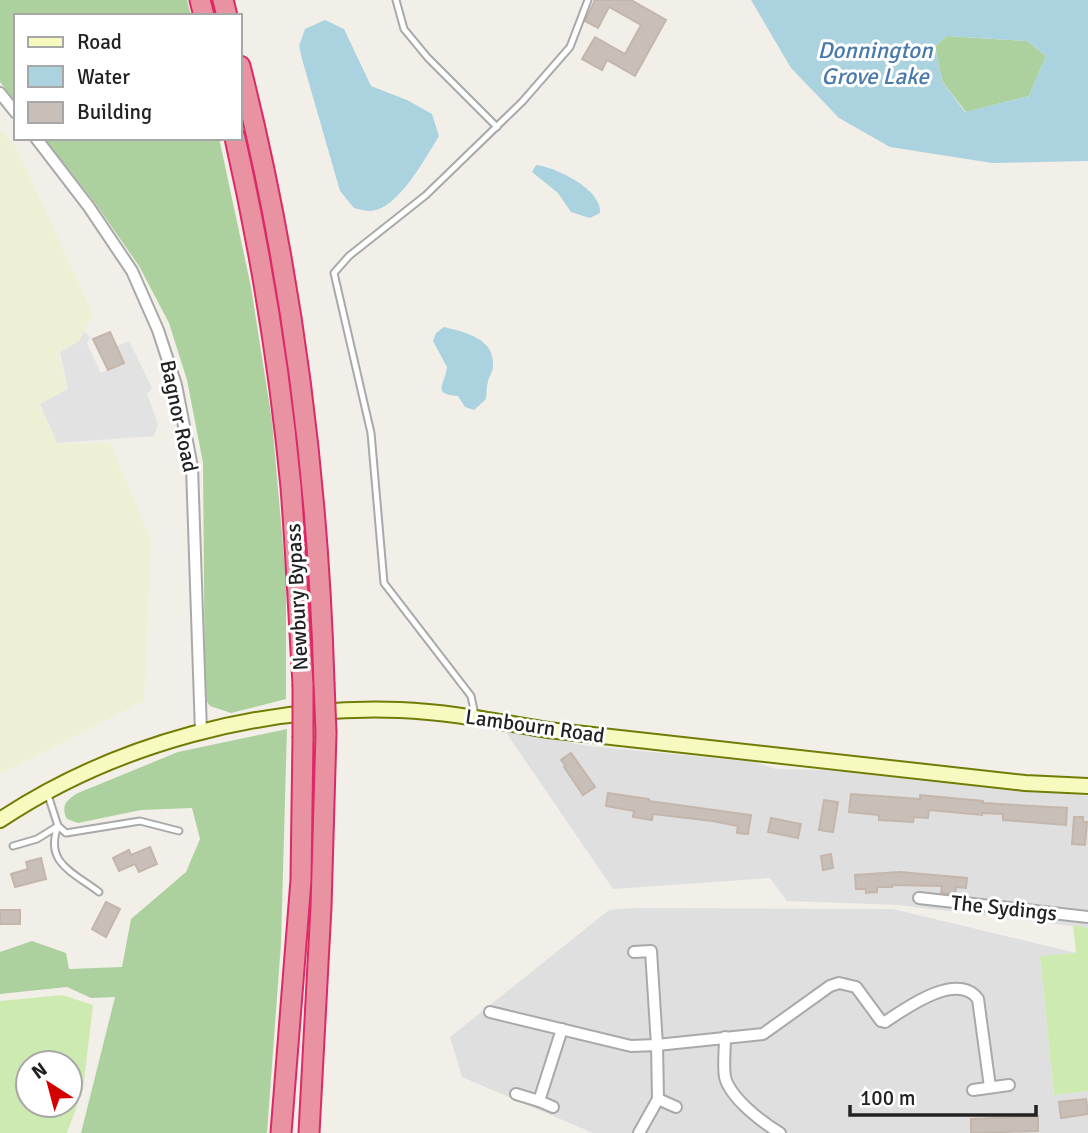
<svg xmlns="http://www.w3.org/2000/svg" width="1088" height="1133" viewBox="0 0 1088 1133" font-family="Signika,sans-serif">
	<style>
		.residential { fill: #e0dfdf }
		.farmland { fill: #eef0d5 }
		.grass { fill: #cdebb0; fill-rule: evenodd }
		.forest { fill: #add19e }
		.parking { fill: #e2e2e2 }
		.water { fill: #aad3df; fill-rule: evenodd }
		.building { fill: #c7bfb8; stroke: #c4b6ab; stroke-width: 2 }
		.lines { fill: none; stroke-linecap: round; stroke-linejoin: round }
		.lane-casing { stroke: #a9a9a9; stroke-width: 9 }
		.street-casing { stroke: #a9a9a9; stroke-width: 14 }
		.secondary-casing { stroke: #707d05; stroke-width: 18 }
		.highway-casing { stroke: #dc2a67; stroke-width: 23 }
		.lane { stroke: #fff; stroke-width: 5 }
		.street { stroke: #fff; stroke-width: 10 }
		.secondary { stroke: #f7fabf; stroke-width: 14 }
		.highway { stroke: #e892a2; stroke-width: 19 }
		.highway-bridge-casing { stroke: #dc2a67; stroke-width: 23; stroke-linecap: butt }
		.highway-bridge { stroke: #e892a2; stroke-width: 19 }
		.labels { text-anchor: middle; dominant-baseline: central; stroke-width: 6; stroke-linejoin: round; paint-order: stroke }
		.street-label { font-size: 21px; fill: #222; stroke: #fff }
		.water-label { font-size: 23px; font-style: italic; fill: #4a7aab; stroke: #fff }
	</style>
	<rect width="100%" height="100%" fill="#f2efe9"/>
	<!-- residential -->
	<g class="residential">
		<polygon points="505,731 589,746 755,762 776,769 826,770 1088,796 1088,928 898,905 787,901 770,878 613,889"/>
		<polygon points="632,908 893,909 1076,953 1040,957 1054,1095 1088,1091 1088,1133 593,1133 462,1077 450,1037 609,910"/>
	</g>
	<!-- farmland -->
	<polygon class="farmland" points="0,130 15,145 93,314 79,341 59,352 67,389 40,404 57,444 110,443 151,540 144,701 0,774"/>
	<!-- grass -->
	<g class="grass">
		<polygon points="1073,925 1088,928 1088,1091 1054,1095 1040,956 1076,953"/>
		<path d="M62 995 93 1005 83 1089 67 1133H0V1001ZM28 1063H70V1105H28Z"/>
	</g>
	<!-- forest -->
	<g class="forest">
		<polygon points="0,0 187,0 191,16 16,16 16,102 0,82"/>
		<polygon points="947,36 1027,41 1046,56 1029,96 966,112 942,81 935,46"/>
		<polygon points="44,138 219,138 251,287 272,421 286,579 286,699 231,713 210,706 205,699 203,463 187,380 169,323 139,266 95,203"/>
		<path d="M287 729 281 943 267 1133H81L115 997 91 998 67 987 0 994V952L32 941 66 953 69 969 122 967 131 919 186 872 200 839 192 808 141 810 78 823 67 819C60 806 67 799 78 793L178 752Z"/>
	</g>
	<!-- parking -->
	<polygon class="parking" points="84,332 90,336 87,344 101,373 124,363 117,346 129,341 152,388 147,394 158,424 154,436 57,443 40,404 68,389 60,352 79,341"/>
	<!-- water -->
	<g class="water">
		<path d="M751 0H1088V161L992 163 890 147 839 118 791 68ZM947 36 1027 41 1046 56 1029 96 965 112 942 81 935 46Z"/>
		<path d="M325 20 344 29 371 86 407 100 432 114 439 136C426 157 398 209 371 211 366 211 359 209 354 208L340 191 302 59 299 46 305 29Z"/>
		<path d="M536 165C556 167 603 190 600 213L590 218 571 212 558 193 532 172Z"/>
		<path d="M444 327C464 332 495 338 493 366 493 372 489 376 488 382 486 388 487 393 486 399L474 410 465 407 458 396C431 394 445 385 447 367L433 341 436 333Z"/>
	</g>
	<!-- building -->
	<g class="building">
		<polygon points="595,0 631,0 666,20 635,76 607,60 602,70 582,59 595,37 625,54 641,25 609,7 598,28 585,21"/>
		<polygon points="110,332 124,363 108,370 93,339"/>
		<polygon points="571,753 595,787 583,795 564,767 566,766 561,760"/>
		<polygon points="608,793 649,799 649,801 751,815 748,834 737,833 738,826 712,821 653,814 652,820 633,817 634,811 606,806"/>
		<polygon points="851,794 920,799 920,795 983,801 983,803 1067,808 1066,825 1003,820 1003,814 982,813 982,815 929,810 928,818 914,817 913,822 879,820 879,815 849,812"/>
		<polygon points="824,800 838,802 833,832 819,830"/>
		<polygon points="1074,817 1083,817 1083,822 1087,822 1085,845 1072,844"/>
		<polygon points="771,818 801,824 798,838 768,832"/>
		<polygon points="150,847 157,864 139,872 135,864 119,871 113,858 129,850 131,855"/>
		<polygon points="831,854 833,868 823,870 821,856"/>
		<polygon points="41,858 46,879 15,887 11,874 28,869 26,862"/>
		<polygon points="900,872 967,878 966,888 956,887 955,894 941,893 942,886 892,885 892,887 877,887 877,892 866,893 866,889 856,889 855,875"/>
		<polygon points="106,902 120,909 106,937 92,929"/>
		<rect x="0" y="910" width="20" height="14"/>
		<polygon points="1086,1099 1088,1114 1061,1118 1059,1102"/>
		<polygon points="1038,1116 1038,1131 971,1133 971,1119"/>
	</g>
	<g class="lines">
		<!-- lane casing -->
		<g class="lane-casing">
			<g id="lane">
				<polyline points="396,0 404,29 428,58 497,127"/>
				<polyline points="475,715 471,696 384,583 371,433 334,273 349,256 426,195 522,102 570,47 588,0"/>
				<polyline points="47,792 58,826 66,833 140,821 179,831"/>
				<path d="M58 826C44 863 73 872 99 892"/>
				<polyline points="13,846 37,839 58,826"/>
			</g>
		</g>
		<!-- street casing -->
		<g class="street-casing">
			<g id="street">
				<polyline points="0,93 16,113"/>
				<polyline points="36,138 89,207 132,271 158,330 176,385 192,467 201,732"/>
				<polyline points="919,898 1088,917"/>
				<path d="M634 952 651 951 657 1045 763 1034 830 986 839 983 856 987 881 1021 885 1022C906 1008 957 971 978 999L990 1087"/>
				<polyline points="490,1012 631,1046 657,1045 658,1099 639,1133"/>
				<path d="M725 1037C725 1050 723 1065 725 1077 730 1098 763 1123 780 1133"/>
				<polyline points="973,1090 1009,1085"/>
				<polyline points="516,1094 539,1101 562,1029"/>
				<polyline points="658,1099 676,1107"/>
				<polyline points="539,1101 553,1107"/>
			</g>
		</g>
		<!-- secondary casing -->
		<g class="secondary-casing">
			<path id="secondary" d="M0 820C116 743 262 705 400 710 450 712 499 722 548 730L1025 783 1088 786"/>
		</g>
		<!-- highway casing -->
		<g class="highway-casing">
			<g id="highway">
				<polyline points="200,0 204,16"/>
				<polyline points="223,0 227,16"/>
				<path d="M240 66C291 268 318 475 324 683"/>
				<path d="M235 138C261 253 280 370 291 487 296 552 299 619 303 684"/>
				<polyline points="281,1133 301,880 303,738"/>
				<polyline points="309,1133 321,907 326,733"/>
			</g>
		</g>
		<!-- lane -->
		<use href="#lane" class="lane"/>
		<!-- street -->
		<use href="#street" class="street"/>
		<!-- secondary -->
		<use href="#secondary" class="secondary"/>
		<!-- highway -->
		<use href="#highway" class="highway"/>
		<!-- highway-bridge casing -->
		<g class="highway-bridge-casing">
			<g id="highway-bridge">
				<polyline points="324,683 326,733"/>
				<polyline points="303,684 303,738"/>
			</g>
		</g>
		<!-- highway-bridge -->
		<use href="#highway-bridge" class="highway-bridge"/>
	</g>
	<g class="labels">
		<!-- street labels -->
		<g class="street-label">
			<text transform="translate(179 416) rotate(78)">Bagnor Road</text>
			<text transform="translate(297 597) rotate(-93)">Newbury Bypass</text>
			<text transform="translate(535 726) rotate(8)">Lambourn Road</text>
			<text transform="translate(1004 908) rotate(6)">The Sydings</text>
		</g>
		<!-- water labels -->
		<g class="water-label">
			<text x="875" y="50">Donnington<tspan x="875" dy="26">Grove Lake</tspan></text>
		</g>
	</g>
	<!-- legend -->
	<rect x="14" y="14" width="228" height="126" fill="#ffffff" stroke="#a7a7a7" stroke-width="2"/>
	<rect x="28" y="37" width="35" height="10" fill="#f7fabf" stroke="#a7a7a7" stroke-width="2"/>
	<text x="77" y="49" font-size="21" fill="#222222">Road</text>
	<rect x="28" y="66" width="35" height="21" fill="#aad3df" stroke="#a7a7a7" stroke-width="2"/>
	<text x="77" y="84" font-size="21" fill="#222222">Water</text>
	<rect x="28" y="102" width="35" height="21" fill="#c7bfb8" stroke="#a7a7a7" stroke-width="2"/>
	<text x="77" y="119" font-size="21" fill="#222222">Building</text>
	<!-- north arrow -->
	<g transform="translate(49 1084) rotate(324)"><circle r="33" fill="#ffffff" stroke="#a7a7a7" stroke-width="2"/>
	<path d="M0-5L12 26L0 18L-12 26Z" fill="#d40000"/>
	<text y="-10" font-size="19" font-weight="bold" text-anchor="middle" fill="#222222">N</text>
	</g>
	<!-- scale -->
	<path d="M850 1105v10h186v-10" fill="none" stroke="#222222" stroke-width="3.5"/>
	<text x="860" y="1105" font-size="21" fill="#222222" stroke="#ffffff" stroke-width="5" paint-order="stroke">100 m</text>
</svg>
